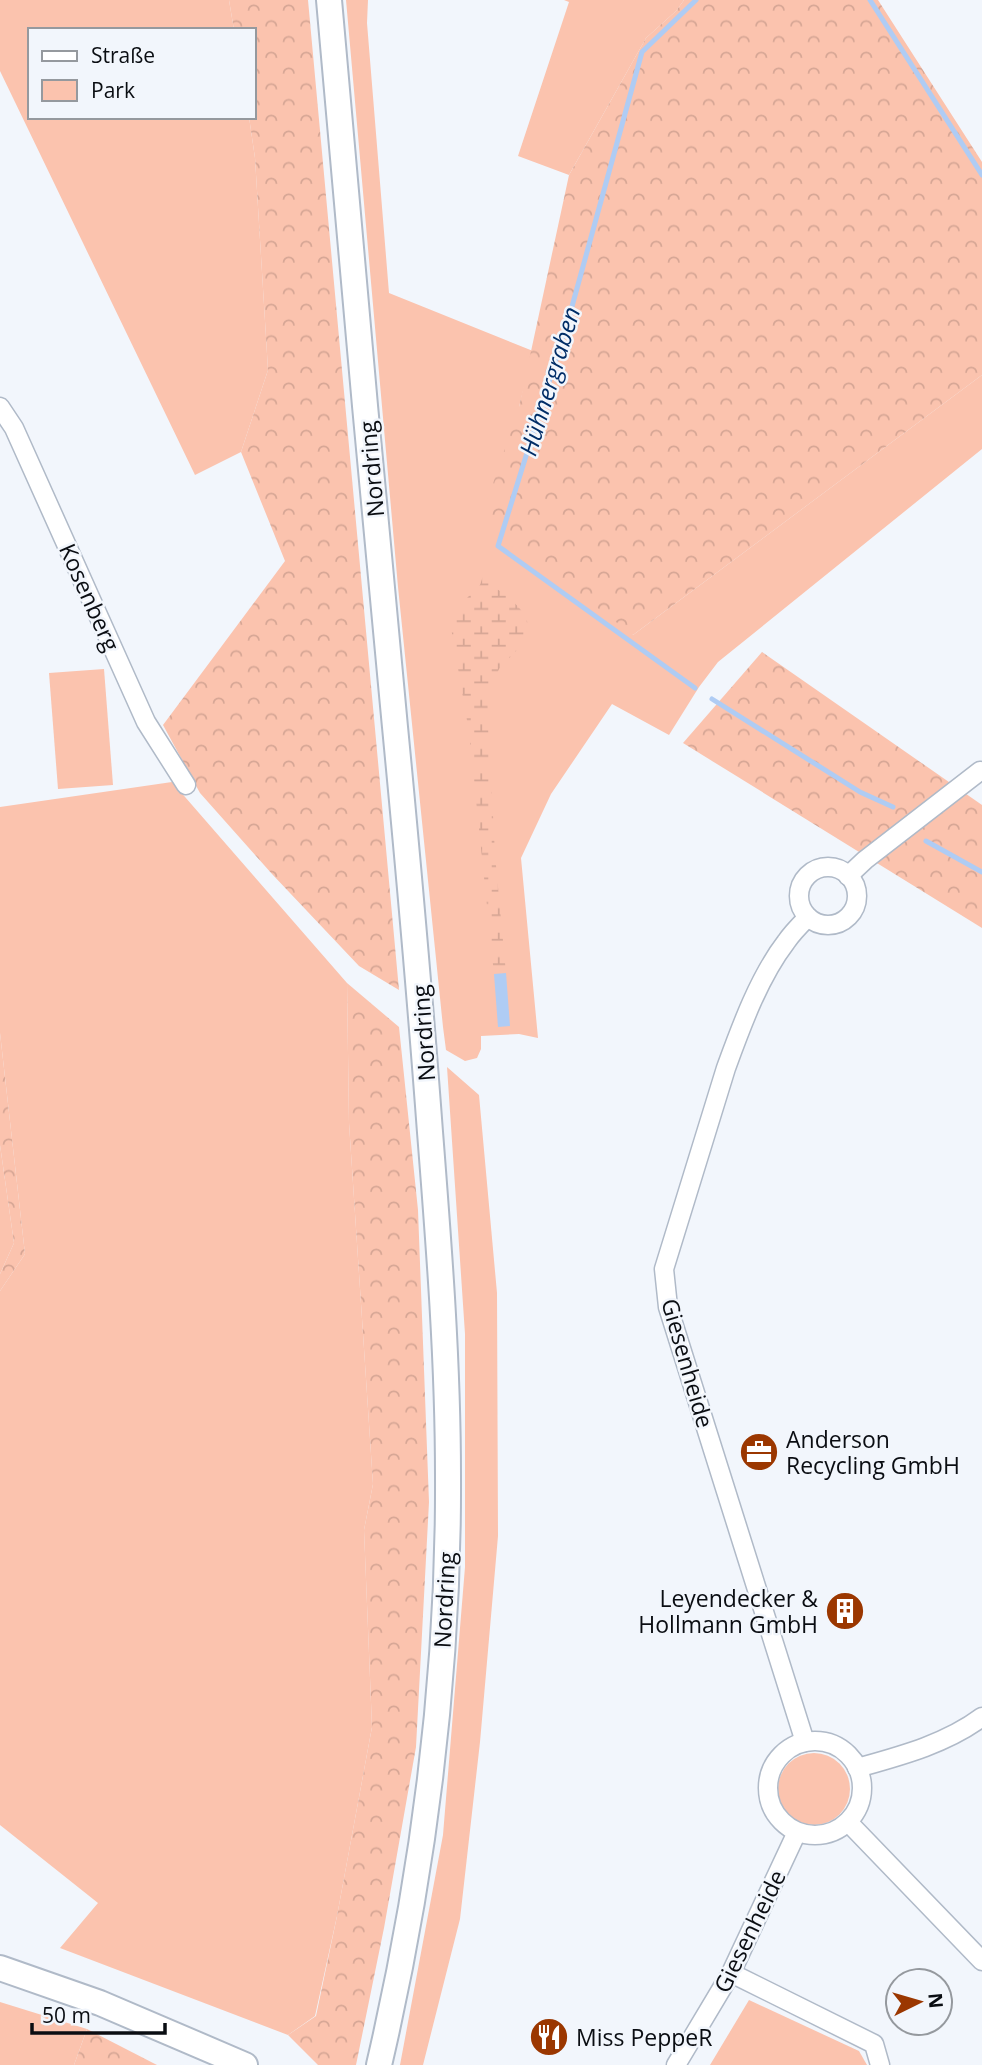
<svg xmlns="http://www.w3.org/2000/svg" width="982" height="2065" viewBox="0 0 982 2065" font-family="'Open Sans',sans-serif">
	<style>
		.green { fill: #fbc3ae }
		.forest { fill: url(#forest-crowns) }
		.wetland { fill: url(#wetland-marsh) }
		.water { fill: #afccf4 }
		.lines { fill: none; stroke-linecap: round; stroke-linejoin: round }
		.stream { stroke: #afccf4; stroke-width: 5 }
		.street-casing { stroke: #b0bac8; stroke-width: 21 }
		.secondary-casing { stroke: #b0bac8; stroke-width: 28 }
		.street { stroke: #fff; stroke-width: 18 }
		.secondary { stroke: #fff; stroke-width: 24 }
		.labels { text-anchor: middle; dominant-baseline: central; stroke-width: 5; stroke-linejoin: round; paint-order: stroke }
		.street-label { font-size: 23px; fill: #0a0d12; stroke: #f2f6fc }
		.poi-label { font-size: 23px; fill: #0a0d12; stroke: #f2f6fc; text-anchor: start }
		.water-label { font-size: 24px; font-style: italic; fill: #002d67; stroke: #f2f6fc }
	</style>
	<defs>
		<pattern id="forest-crowns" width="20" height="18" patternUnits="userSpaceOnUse" patternTransform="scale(1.75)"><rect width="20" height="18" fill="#fbc3ae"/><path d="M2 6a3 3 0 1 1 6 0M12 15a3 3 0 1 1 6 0" fill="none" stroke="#d6a695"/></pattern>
		<pattern id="wetland-marsh" width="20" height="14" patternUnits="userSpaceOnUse" patternTransform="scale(1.75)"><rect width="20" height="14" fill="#fbc3ae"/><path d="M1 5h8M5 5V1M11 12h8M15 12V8" fill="none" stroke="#d6a695"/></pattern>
	</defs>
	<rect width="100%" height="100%" fill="#f2f6fc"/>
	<!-- green -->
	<g class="green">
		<polygon points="0,0 229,0 234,30 30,30 30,117 249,117 255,158 268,370 241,452 195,475 0,71"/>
		<polygon points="346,0 368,0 367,23 389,293 533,351 519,407 633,635 982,375 982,449 718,662 699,687 669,735 612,704 551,794 521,858 538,1038 519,1034 481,1036 481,1049 477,1058 465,1061 446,1050 443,1027 398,587"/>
		<polygon points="564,0 684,0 676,11 646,38 569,175 518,156 569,2"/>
		<polygon points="104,669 113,785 58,789 49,673"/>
		<polygon points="172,782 347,983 349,1123 373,1484 364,1530 372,1727 337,1916 315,2016 288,2035 60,1948 98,1903 0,1825 0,1291 25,1254 0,1033 0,807"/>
		<polygon points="447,1067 479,1095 497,1293 498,1536 480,1742 460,1919 423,2065 400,2065 443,1835 465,1567 465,1334"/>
		<polygon points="0,1145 14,1243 0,1274"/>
		<circle cx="814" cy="1789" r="36"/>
		<polygon points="749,2000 859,2051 867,2065 710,2065"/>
		<polygon points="0,2002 87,2029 74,2065 0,2065"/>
	</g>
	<!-- forest -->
	<g class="forest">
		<polygon points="229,0 308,0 399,990 359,966 272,874 200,793 163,725 285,561 241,452 268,370 255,158 249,117 254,117 254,30 234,30"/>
		<polygon points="684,0 878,0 982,162 982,375 633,635 481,519 519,407 569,175 646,38 676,11"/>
		<polygon points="762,652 982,805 982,928 683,743"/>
		<polygon points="347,983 399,1027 418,1210 429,1502 416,1747 384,1928 356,2065 318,2065 288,2035 316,2016 337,1916 372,1727 364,1530 373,1484 349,1123"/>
		<polygon points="0,1033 25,1254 0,1291 0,1274 14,1243 0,1145"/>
		<polygon points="87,2029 157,2065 74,2065"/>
	</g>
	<!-- wetland -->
	<path class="wetland" d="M483 576 492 580 493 586C512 600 529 611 530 636L499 669 487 696 495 855 506 973 494 974 469 732 449 616 480 585Z"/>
	<!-- water -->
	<polygon class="water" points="506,973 510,1026 498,1027 494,974"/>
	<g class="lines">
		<!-- stream -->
		<g class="stream">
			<polyline points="870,0 982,175"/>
			<polyline points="695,688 498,546 568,321 642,52 696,0"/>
			<polyline points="712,699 860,792 893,807"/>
			<polyline points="926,841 982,872"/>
		</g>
		<!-- street casing -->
		<g class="street-casing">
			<g id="street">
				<polyline points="0,407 14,428 146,722 186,785"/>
				<circle cx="828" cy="896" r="29"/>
				<polyline points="848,876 865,860 980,771"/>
				<circle cx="815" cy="1788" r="47"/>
				<path d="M805 1742 668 1307 664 1269 726 1068C741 1027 759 977 786 942 792 933 800 925 808 917"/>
				<path d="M857 1768C900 1756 946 1744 982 1717"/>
				<polyline points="848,1822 982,1961"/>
				<polyline points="731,1973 874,2044 880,2065"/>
				<polyline points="676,2065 731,1973 797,1832"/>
			</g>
		</g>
		<!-- secondary casing -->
		<g class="secondary-casing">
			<g id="secondary">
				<path d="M329 0C351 242 371 485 395 727 408 862 420 997 430 1132 439 1247 448 1361 448 1476 449 1674 424 1872 379 2065"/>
				<polyline points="0,1968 100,2003 245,2065"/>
			</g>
		</g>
		<!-- street -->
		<use href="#street" class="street"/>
		<!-- secondary -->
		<use href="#secondary" class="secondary"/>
	</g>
	<!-- icons -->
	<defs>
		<g id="office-disc" transform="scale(2.0125)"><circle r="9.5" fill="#9b3700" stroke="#f2f6fc"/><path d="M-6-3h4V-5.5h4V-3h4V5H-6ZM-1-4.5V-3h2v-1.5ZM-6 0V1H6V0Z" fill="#fff"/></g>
		<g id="building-disc" transform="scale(2.0125)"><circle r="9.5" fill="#9b3700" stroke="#f2f6fc"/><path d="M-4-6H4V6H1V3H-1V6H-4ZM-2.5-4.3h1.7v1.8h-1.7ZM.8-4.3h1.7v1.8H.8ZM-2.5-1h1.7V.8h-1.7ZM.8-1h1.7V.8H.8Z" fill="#fff"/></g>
		<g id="restaurant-disc" transform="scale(2.0125)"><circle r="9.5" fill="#9b3700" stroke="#f2f6fc"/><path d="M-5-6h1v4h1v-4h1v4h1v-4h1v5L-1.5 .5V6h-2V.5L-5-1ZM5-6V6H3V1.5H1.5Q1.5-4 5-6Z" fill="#fff"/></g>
	</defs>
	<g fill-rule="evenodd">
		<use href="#office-disc" x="759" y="1452"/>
		<use href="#building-disc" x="845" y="1611"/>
		<use href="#restaurant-disc" x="549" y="2037"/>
	</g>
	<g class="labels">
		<!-- street labels -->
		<g class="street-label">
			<text transform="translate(371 469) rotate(-95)">Nordring</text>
			<text transform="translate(90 597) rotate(66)">Kosenberg</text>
			<text transform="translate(423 1033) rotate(-94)">Nordring</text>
			<text transform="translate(688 1363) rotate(74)">Giesenheide</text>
			<text transform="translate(444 1600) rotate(-87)">Nordring</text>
			<text transform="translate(749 1931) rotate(-64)">Giesenheide</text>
		</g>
		<!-- poi labels -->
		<g class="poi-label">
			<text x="786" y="1439">Anderson<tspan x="786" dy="26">Recycling GmbH</tspan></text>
			<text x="818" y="1598" text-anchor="end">Leyendecker &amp;<tspan x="818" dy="26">Hollmann GmbH</tspan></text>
			<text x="576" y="2037">Miss PeppeR</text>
		</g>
		<!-- water labels -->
		<g class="water-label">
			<text transform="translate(549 381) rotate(-73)">Hühnergraben</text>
		</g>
	</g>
	<!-- legend -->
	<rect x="28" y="28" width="228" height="91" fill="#f2f6fc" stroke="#95999e" stroke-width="2"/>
	<rect x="42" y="51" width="35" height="10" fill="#ffffff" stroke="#95999e" stroke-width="2"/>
	<text x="91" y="63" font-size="21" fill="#0a0d12">Straße</text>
	<rect x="42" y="80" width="35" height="21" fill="#fbc3ae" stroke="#95999e" stroke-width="2"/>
	<text x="91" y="98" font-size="21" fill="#0a0d12">Park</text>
	<!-- north arrow -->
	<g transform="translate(919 2002) rotate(85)"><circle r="33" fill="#f2f6fc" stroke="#95999e" stroke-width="2"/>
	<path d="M0-5L12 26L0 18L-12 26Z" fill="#9b3700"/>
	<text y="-10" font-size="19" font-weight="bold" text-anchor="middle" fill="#0a0d12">N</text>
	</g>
	<!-- scale -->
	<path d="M32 2023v10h133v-10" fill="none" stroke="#0a0d12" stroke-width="3.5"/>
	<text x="42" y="2023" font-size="21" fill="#0a0d12" stroke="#f2f6fc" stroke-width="5" paint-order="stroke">50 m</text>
</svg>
